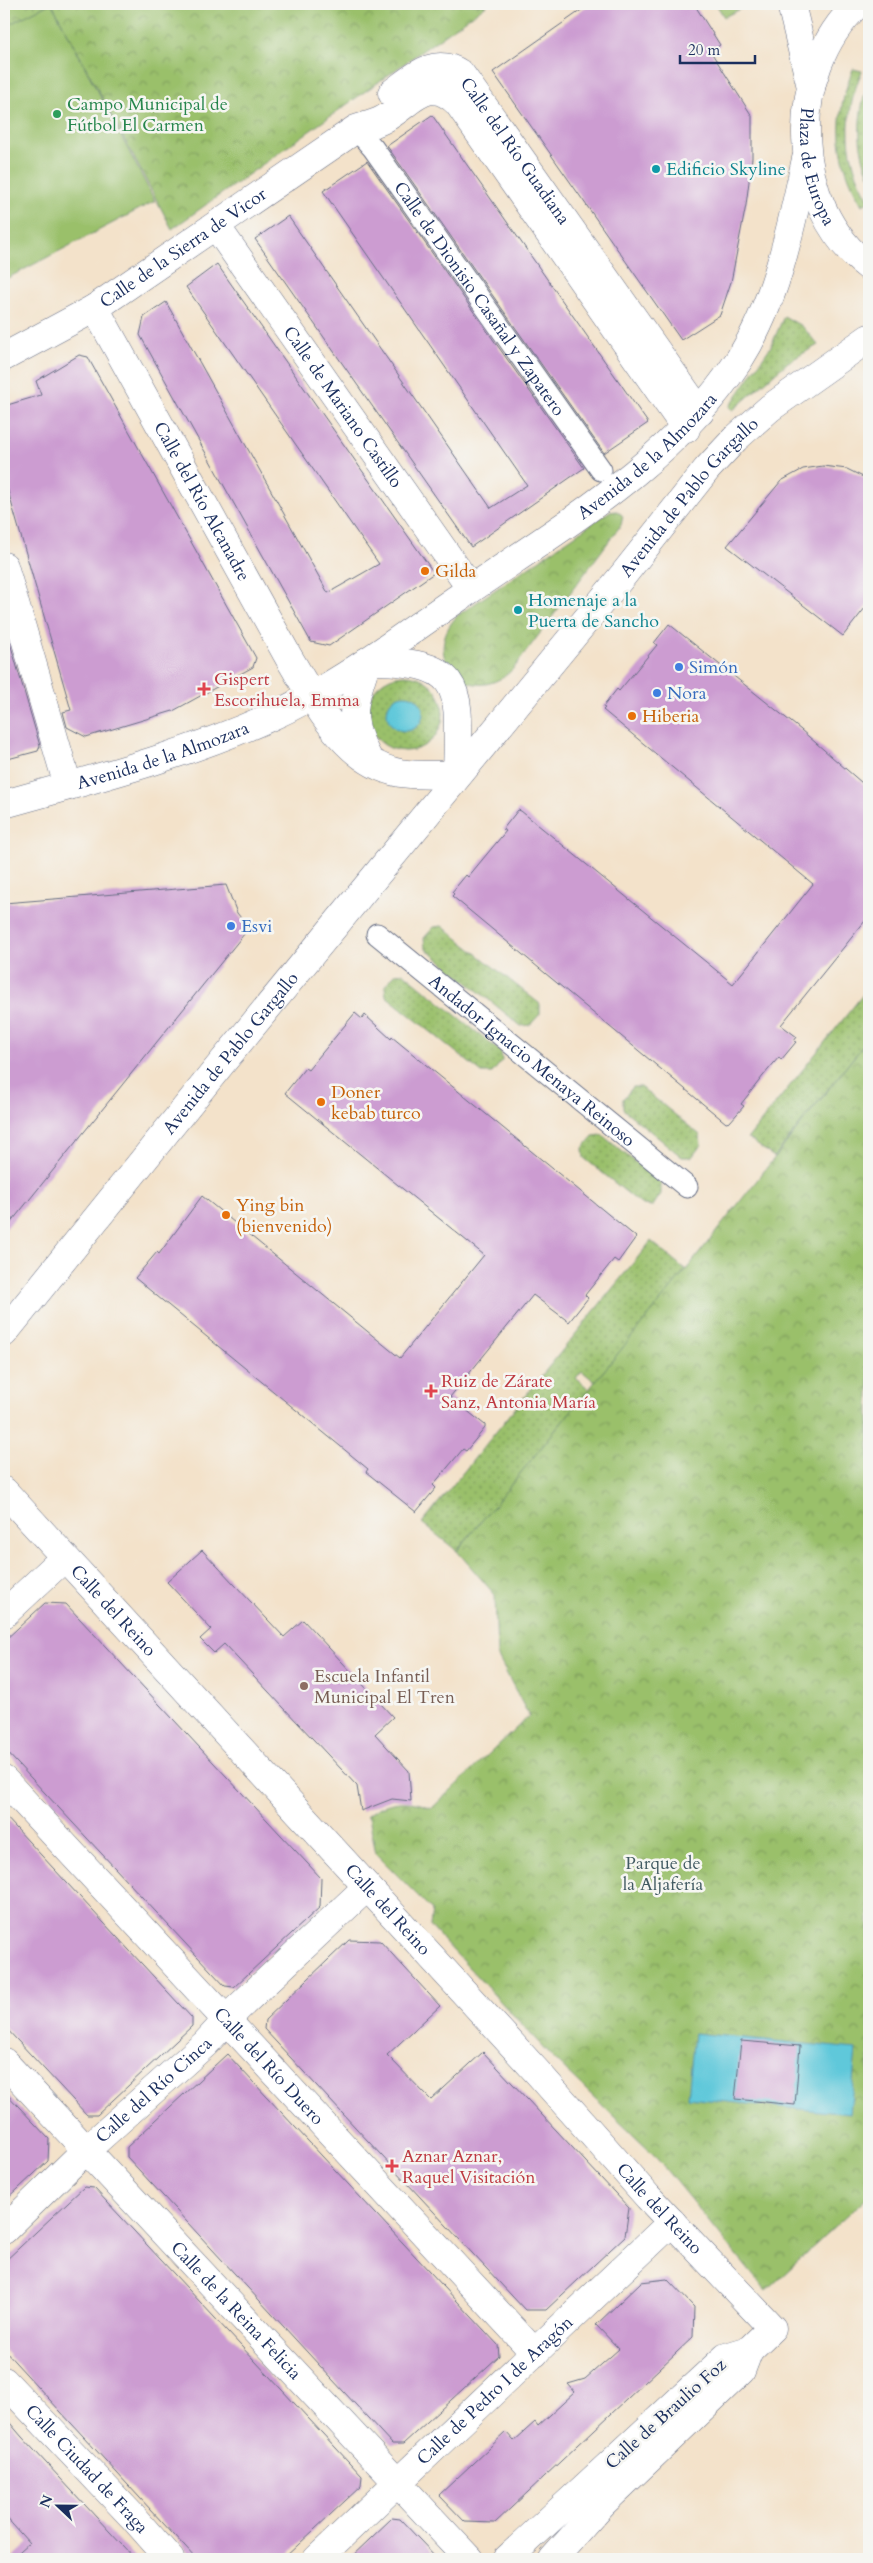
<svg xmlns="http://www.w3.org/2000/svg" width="873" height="2563" viewBox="0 0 873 2563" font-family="Cardo,serif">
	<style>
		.grass { fill: url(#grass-dots); stroke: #5a7864 }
		.park { fill: url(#park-crowns); stroke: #5a7864 }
		.pitch { fill: #9ac06b; stroke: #5a7864 }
		.water { fill: #5fc8da; stroke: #3d7c9c }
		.building { fill: #cc9cd1 }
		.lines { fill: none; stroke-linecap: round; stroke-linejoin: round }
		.pedestrian-casing { stroke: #676e84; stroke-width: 23 }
		.minor-casing { stroke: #676e84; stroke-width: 29 }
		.tertiary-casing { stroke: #676e84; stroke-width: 29 }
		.primary-casing { stroke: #676e84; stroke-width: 29 }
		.pedestrian { stroke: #fff; stroke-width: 21 }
		.minor { stroke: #fff; stroke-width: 28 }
		.tertiary { stroke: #fff; stroke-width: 28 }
		.primary { stroke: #fff; stroke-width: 28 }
		.leisure-dot { fill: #2e9e5b; stroke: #f6f6f2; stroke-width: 2 }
		.culture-dot { fill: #0f9aa8; stroke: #f6f6f2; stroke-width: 2 }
		.food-dot { fill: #e8710a; stroke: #f6f6f2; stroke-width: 2 }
		.shop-dot { fill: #3f7fe0; stroke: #f6f6f2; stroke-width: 2 }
		.health-dot { fill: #e0444e; stroke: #f6f6f2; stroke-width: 2 }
		.education-dot { fill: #8d6e63; stroke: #f6f6f2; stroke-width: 2 }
		.labels { text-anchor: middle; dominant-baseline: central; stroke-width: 5; stroke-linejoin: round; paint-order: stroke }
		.leisure-label { font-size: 18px; fill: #27864d; stroke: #f6f6f2; text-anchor: start }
		.street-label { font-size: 18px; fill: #1b2f5e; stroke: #f6f6f2 }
		.culture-label { font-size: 18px; fill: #0d838f; stroke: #f6f6f2; text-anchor: start }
		.food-label { font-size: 18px; fill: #c56008; stroke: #f6f6f2; text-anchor: start }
		.shop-label { font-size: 18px; fill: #366cbe; stroke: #f6f6f2; text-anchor: start }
		.health-label { font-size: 18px; fill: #be3a42; stroke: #f6f6f2; text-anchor: start }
		.education-label { font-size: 18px; fill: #785e54; stroke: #f6f6f2; text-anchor: start }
		.park-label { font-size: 18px; fill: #415a62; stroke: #f6f6f2 }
	</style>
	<defs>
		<pattern id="grass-dots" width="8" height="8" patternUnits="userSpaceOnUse" patternTransform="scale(1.25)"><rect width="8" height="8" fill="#9ac06b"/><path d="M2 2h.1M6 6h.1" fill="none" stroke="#7d9c5b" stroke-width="1.8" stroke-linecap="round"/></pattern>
		<pattern id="park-crowns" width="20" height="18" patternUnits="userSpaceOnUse" patternTransform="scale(1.25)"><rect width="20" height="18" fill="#9ac06b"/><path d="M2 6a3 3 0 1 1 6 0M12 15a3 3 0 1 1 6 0" fill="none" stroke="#7d9c5b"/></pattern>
	</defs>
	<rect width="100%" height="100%" fill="#f6f6f2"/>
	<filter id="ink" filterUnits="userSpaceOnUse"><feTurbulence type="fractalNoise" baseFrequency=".02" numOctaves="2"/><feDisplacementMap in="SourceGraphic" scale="10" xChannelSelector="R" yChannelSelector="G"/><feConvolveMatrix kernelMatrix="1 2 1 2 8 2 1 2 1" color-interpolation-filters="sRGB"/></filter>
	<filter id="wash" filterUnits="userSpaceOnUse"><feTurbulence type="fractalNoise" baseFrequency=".0096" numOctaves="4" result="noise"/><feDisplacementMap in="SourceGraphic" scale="20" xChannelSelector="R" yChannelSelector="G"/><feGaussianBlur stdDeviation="1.12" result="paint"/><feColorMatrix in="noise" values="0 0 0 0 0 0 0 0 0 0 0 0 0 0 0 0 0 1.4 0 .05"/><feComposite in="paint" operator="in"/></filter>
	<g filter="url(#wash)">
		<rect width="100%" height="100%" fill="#f3e2ca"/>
		<!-- grass -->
		<g class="grass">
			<path d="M853 69 862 71C843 115 844 158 869 199V202L862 205C835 158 833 119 853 69Z"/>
			<path d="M869 82V175C856 145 857 113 869 82Z"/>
			<polygon points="784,316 803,327 818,345 788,362 733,410 729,407 771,346"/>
			<circle cx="405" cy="713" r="38"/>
			<polygon points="442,926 540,1004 540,1014 530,1025 521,1026 425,948 424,938 434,927"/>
			<polygon points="404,973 501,1052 502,1061 492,1073 482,1073 386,996 385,986 395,974"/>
			<polygon points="869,987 869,1038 774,1157 748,1138"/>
			<polygon points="633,1087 641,1087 700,1135 701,1145 692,1157 682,1157 623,1109 623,1099"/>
			<polygon points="602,1135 661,1183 661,1194 653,1206 642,1205 584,1158 583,1148 593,1136"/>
			<polygon points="651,1241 686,1270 595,1382 582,1371 576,1378 589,1389 457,1551 422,1523"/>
		</g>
		<!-- park -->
		<g class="park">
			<polygon points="4,4 49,4 4,27"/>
			<polygon points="52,4 488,4 172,229"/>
			<polygon points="716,4 741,4 742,8 724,17"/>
			<path d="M617 511 623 516 621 525 514 668C472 712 416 658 458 615L609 512Z"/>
			<path d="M869 1038V2195L766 2291 653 2154 554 2059 430 1926 432 1910 376 1854 369 1817 367 1816C385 1800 409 1798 432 1808L529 1716 497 1655 495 1595 457 1551 686 1270Z"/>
		</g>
		<!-- pitch -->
		<polygon class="pitch" points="49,4 52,4 155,201 4,280 4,27"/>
		<!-- water -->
		<g class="water">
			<circle cx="405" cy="713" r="18"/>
			<polygon points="694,2033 856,2049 850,2114 688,2098"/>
		</g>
		<g id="blocks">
			<!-- building -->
			<g class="building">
				<polygon points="590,4 694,4 720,45 711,52 752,116 752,158 746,205 731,282 720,315 681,340 493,72"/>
				<polygon points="432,115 648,423 604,453 387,146"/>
				<polygon points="367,161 584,468 471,547 255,239 288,216 491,508 527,485 323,191"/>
				<polygon points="217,264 434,573 329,646 311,642 140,335 144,317 166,302 328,593 379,564 186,287"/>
				<polygon points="79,355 88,357 91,363 256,658 253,667 173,711 86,737 67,727 63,712 71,710 4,477 4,406 41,395 36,381"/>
				<polygon points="823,466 847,469 869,480 869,603 843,636 727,546 781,481 803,469"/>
				<polygon points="669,624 801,730 869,789 869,916 781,1025 797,1037 794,1041 796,1042 781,1060 779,1057 763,1076 741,1104 744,1106 730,1122 726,1123 452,896 454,894 452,892 466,875 468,877 506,831 503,829 518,810 521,811 733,984 813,884 603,710 605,708 603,707 617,689 619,691 657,645 654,643"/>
				<polygon points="4,629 6,629 40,746 38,751 4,760"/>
				<polygon points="226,885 237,913 249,928 4,1231 4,903"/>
				<polygon points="355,1013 362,1019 365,1015 391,1039 392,1037 636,1237 618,1262 614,1259 585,1295 588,1298 569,1322 533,1295 450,1397 485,1425 485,1428 466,1451 463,1449 433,1485 436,1488 416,1512 366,1472 368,1469 351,1455 135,1278 157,1252 159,1254 202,1196 400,1358 484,1255 285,1093 305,1068 308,1070"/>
				<polygon points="202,1550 284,1637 303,1620 393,1717 375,1734 409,1771 411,1801 392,1799 361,1811 357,1786 224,1644 214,1653 200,1639 211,1629 167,1582"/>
				<polygon points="45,1603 66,1604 321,1878 320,1907 234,1987 225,1986 4,1749 4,1641"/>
				<polygon points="4,1815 192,2018 192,2026 97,2115 87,2115 4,2026"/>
				<polygon points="349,1940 380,1941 440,2006 387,2055 431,2100 483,2052 629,2208 625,2236 546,2310 525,2310 264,2029 265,2020"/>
				<polygon points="741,2041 800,2046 795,2105 735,2099"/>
				<polygon points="227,2054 498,2345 499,2356 403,2444 392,2444 127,2157 127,2147"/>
				<polygon points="4,2091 49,2139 48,2161 4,2202"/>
				<polygon points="84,2187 94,2188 362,2476 361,2486 283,2559 196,2559 4,2350 4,2262"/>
				<polygon points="667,2279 694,2307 693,2337 495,2523 465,2522 439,2495 506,2432 514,2441 535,2422 538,2426 575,2392 568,2384 585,2379 619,2349 596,2325 641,2282"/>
				<polygon points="4,2416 22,2437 135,2559 11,2559 29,2543 4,2515"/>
				<polygon points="392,2518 400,2519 438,2559 349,2559"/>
			</g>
		</g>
	</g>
	<g filter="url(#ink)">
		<use href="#blocks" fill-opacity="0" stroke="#676e84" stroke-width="1"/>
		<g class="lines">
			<!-- pedestrian casing -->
			<g class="pedestrian-casing">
				<g id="pedestrian">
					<path id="s1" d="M356 129 373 148 601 470"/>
					<path id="s2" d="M377 934 687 1187"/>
				</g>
			</g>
			<!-- minor casing -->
			<g class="minor-casing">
				<g id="minor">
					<path id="s3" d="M392 93C414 77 434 56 461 74L700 412"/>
					<path id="s4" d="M216 226 471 589"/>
					<path id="s5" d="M95 308 289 658C315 701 345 763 400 773 419 776 438 774 457 775 459 688 468 661 367 661 353 704 346 718 369 760"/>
					<path id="s6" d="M4 357 95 308 356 129C365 126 374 124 382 120 411 105 427 72 458 103L686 429"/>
					<polyline points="4,566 68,786"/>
					<path id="s7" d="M4 1491 539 2074 648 2197 772 2328 749 2350 726 2357 507 2559"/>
					<polyline points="4,1614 64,1558"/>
					<path id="s8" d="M4 1780 535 2353"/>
					<path id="s9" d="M4 2062 469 2559"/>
					<path id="s10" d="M4 2230 85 2151 205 2044 238 2008 367 1887"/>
					<path id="s11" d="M4 2381 132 2516 170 2559"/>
					<path id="s12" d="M317 2559 672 2222"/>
					<polyline points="553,2559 602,2504 741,2371 749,2350"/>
				</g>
			</g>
			<!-- tertiary casing -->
			<g class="tertiary-casing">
				<g id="tertiary">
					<path id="s13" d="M4 804C93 779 183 756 268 718 336 688 397 640 458 598 559 528 670 465 739 360 777 301 791 226 806 159"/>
					<path id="s14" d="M4 1333 221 1064 624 574 707 469 735 439 770 408 869 338"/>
				</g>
			</g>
			<!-- primary casing -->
			<g class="primary-casing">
				<g id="primary">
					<polyline points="791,4 811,87"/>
					<path id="s15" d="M858 4C785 72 789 207 869 267"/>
				</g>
			</g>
			<!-- pedestrian -->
			<use href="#pedestrian" class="pedestrian"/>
			<!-- minor -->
			<use href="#minor" class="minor"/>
			<!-- tertiary -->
			<use href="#tertiary" class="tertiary"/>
			<!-- primary -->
			<use href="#primary" class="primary"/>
		</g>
	</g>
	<!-- markers -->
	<circle class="leisure-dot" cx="57" cy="114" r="5"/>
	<g class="culture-dot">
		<circle cx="656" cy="169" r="5"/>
		<circle cx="518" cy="610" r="5"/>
	</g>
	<g class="food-dot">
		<circle cx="425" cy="571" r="5"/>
		<circle cx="632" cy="716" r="5"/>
		<circle cx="321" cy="1102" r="5"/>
		<circle cx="226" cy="1215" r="5"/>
	</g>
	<g class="shop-dot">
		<circle cx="679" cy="667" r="5"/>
		<circle cx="657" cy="693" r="5"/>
		<circle cx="231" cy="926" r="5"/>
	</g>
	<g class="health-dot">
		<path d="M201.5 681.5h5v5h5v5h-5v5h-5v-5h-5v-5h5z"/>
		<path d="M428.5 1383.5h5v5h5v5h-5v5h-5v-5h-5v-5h5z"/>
		<path d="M389.5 2158.5h5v5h5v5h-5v5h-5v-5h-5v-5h5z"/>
	</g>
	<circle class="education-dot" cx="304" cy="1686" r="5"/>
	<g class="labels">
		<!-- leisure labels -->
		<g class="leisure-label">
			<text x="67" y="104">Campo Municipal de<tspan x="67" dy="21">Fútbol El Carmen</tspan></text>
		</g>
		<!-- street labels -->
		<g class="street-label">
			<text stroke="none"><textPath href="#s3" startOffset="172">Calle del Río Guadiana</textPath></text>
			<text stroke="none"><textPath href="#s15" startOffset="178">Plaza de Europa</textPath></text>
			<text stroke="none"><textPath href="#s6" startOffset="210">Calle de la Sierra de Vicor</textPath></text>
			<text stroke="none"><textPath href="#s1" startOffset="210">Calle de Dionisio Casañal y Zapatero</textPath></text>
			<text stroke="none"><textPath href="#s4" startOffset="221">Calle de Mariano Castillo</textPath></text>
			<text stroke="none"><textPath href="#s13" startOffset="740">Avenida de la Almozara</textPath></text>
			<text stroke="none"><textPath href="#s14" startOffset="1081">Avenida de Pablo Gargallo</textPath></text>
			<text stroke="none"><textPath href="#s5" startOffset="221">Calle del Río Alcanadre</textPath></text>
			<text stroke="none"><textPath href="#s13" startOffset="166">Avenida de la Almozara</textPath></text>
			<text stroke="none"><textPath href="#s14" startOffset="360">Avenida de Pablo Gargallo</textPath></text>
			<text stroke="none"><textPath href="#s2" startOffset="200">Andador Ignacio Menaya Reinoso</textPath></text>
			<text stroke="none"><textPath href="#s7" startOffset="162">Calle del Reino</textPath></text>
			<text stroke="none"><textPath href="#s7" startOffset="568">Calle del Reino</textPath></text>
			<text stroke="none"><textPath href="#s8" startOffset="390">Calle del Río Duero</textPath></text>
			<text stroke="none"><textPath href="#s10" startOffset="205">Calle del Río Cinca</textPath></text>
			<text stroke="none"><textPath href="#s7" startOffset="972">Calle del Reino</textPath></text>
			<text stroke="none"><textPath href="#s9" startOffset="340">Calle de la Reina Felicia</textPath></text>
			<text stroke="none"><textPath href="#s12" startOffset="245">Calle de Pedro I de Aragón</textPath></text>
			<text transform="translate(666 2414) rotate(-42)">Calle de Braulio Foz</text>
			<text stroke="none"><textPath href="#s11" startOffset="121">Calle Ciudad de Fraga</textPath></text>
		</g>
		<!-- culture labels -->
		<g class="culture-label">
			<text x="666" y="169">Edificio Skyline</text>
			<text x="528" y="600">Homenaje a la<tspan x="528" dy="21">Puerta de Sancho</tspan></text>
		</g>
		<!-- food labels -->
		<g class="food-label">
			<text x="435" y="571">Gilda</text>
			<text x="642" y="716">Hiberia</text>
			<text x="331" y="1092">Doner<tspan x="331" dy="21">kebab turco</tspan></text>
			<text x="236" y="1205">Ying bin<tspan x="236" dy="21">(bienvenido)</tspan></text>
		</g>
		<!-- shop labels -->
		<g class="shop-label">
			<text x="689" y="667">Simón</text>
			<text x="667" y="693">Nora</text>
			<text x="241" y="926">Esvi</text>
		</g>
		<!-- health labels -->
		<g class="health-label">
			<text x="214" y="679">Gispert<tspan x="214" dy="21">Escorihuela, Emma</tspan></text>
			<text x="441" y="1381">Ruiz de Zárate<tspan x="441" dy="21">Sanz, Antonia María</tspan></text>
			<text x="402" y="2156">Aznar Aznar,<tspan x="402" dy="21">Raquel Visitación</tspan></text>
		</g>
		<!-- education labels -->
		<g class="education-label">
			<text x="314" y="1676">Escuela Infantil<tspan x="314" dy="21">Municipal El Tren</tspan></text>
		</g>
		<!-- park labels -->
		<g class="park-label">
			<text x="663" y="1863">Parque de<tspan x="663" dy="21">la Aljafería</tspan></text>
		</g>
	</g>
	<!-- margin -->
	<rect width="873" height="2563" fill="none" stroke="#f6f6f2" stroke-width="20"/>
	<!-- north arrow -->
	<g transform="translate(58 2506) rotate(292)" stroke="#f6f6f2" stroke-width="4" paint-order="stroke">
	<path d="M0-4L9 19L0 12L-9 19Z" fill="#1b2f5e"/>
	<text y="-8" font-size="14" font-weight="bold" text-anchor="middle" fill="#1b2f5e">N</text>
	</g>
	<!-- scale -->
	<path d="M680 55v8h75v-8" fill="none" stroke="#1b2f5e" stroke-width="2.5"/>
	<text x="688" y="55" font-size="15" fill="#1b2f5e" stroke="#f6f6f2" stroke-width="4" paint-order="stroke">20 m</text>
</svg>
